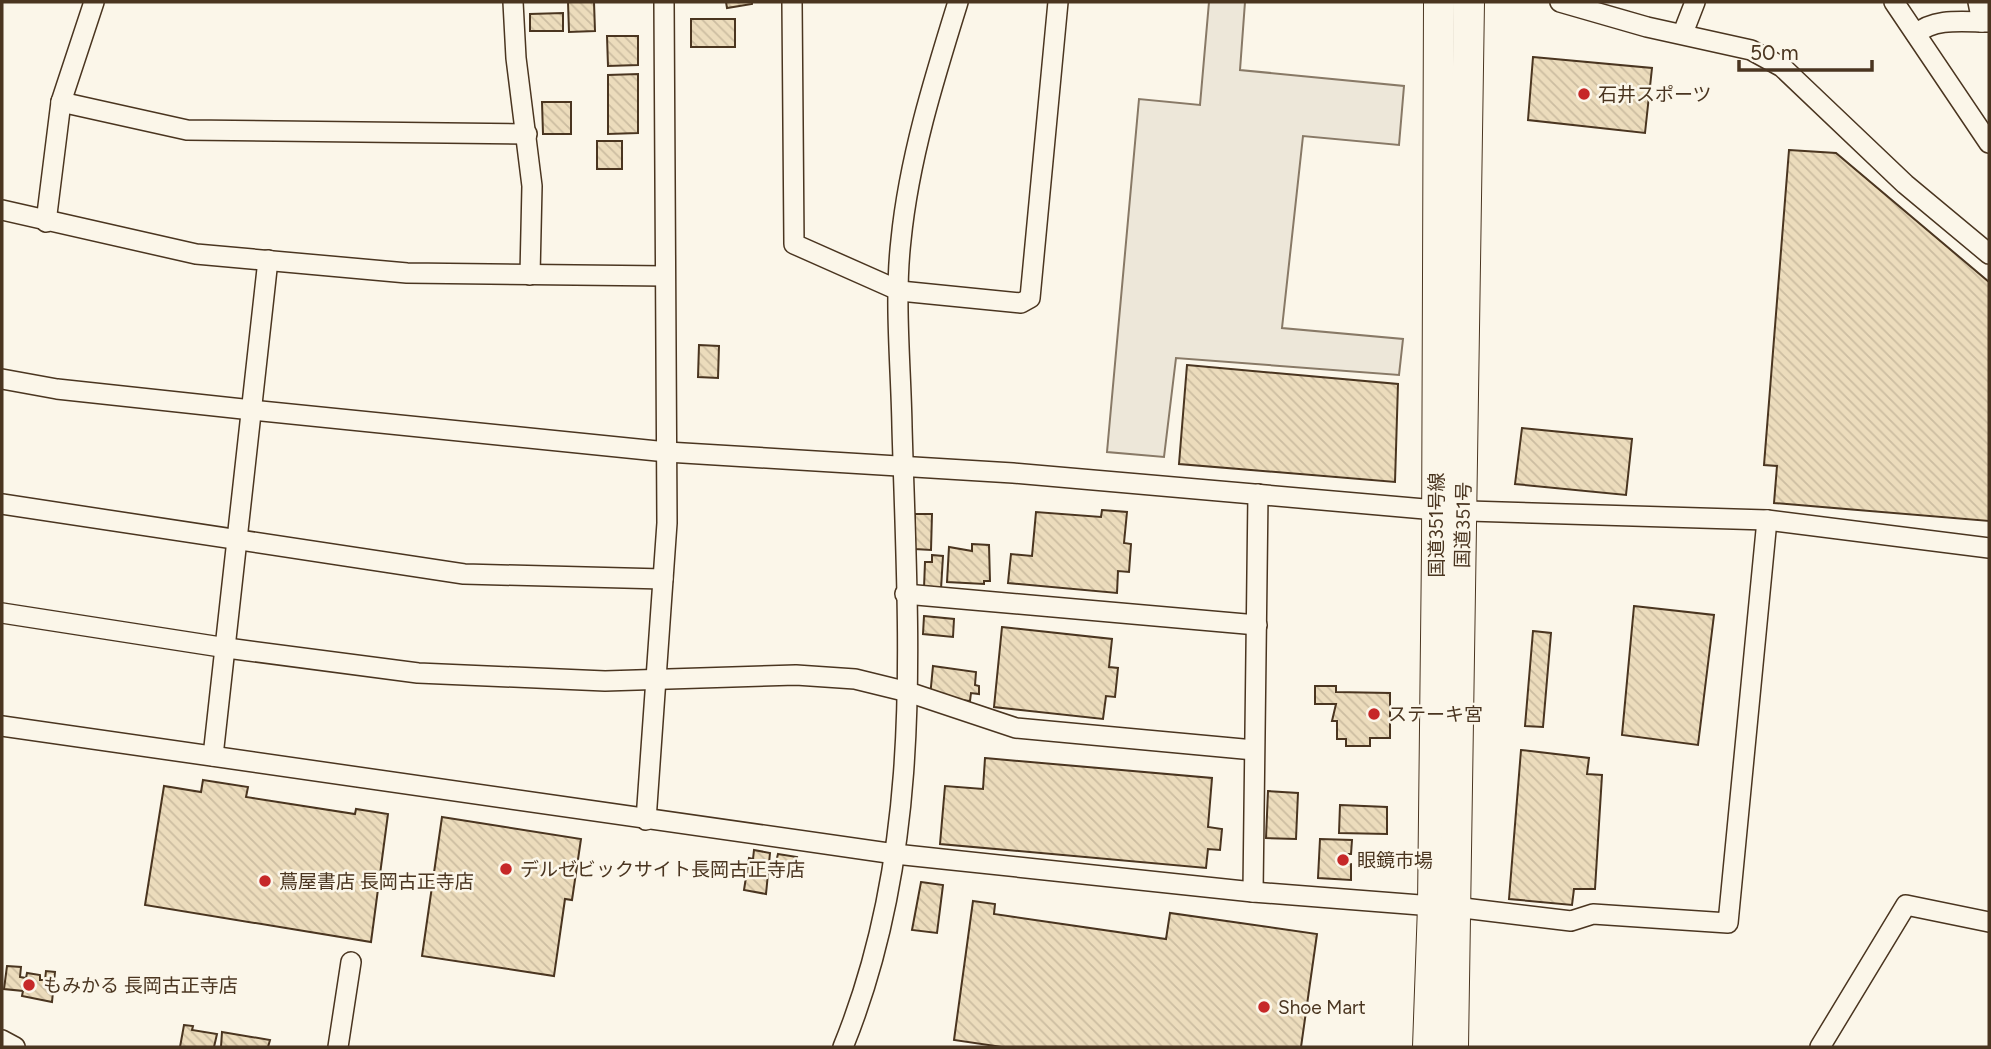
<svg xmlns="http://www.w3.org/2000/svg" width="1991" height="1049" viewBox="0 0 1991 1049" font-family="Figtree,'Noto Sans JP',sans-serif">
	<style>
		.parking { fill: #ede7d9; stroke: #887966; stroke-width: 2 }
		.building { fill: url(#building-back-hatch); stroke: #4a3520; stroke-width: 2 }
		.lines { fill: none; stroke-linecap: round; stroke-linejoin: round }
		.minor-casing { stroke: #4a3520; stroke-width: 22 }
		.highway-casing { stroke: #4a3520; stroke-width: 32 }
		.minor { stroke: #fbf6e9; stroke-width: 19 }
		.highway { stroke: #fbf6e9; stroke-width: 30 }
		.poi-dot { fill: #c62828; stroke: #fbf6e9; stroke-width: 2.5 }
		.labels { text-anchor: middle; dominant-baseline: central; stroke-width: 5; stroke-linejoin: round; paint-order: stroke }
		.poi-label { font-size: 19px; fill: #4a3520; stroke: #fbf6e9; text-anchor: start }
		.street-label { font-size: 19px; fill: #4a3520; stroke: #fbf6e9 }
	</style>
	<defs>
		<pattern id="building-back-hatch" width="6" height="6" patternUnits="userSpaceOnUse" patternTransform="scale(1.75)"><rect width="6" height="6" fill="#ecdcbc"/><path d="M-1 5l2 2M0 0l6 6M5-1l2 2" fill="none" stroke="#ccbda1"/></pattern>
	</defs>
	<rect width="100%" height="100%" fill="#fbf6e9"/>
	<!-- parking -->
	<polygon class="parking" points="1209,2 1245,2 1240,70 1404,86 1399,145 1303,136 1282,328 1403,339 1399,375 1176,358 1164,457 1107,452 1139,99 1200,105"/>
	<!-- building -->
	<g class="building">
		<polygon points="568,2 594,2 595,31 569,32"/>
		<polygon points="726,2 752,2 752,4 727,8"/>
		<polygon points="563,13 563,31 530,31 530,14"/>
		<rect x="691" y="19" width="44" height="28"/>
		<polygon points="607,36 638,36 638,65 608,66"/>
		<polygon points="1533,57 1652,68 1645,133 1528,120"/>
		<polygon points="638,74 638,133 608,134 608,75"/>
		<polygon points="542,102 571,102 571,134 543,134"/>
		<rect x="597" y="141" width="25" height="28"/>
		<polygon points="1789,150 1836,153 1989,282 1989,521 1774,503 1777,466 1764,465"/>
		<polygon points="699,345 719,346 718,378 698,377"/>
		<polygon points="1187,365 1398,384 1395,482 1179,464"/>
		<polygon points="1522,428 1632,439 1626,495 1515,484"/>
		<polygon points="1102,510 1127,512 1124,543 1131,544 1129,572 1118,571 1117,593 1008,583 1011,554 1032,556 1036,512 1101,517"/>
		<polygon points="915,514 932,514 931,550 915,549"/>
		<polygon points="972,544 989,545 990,581 984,581 984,584 947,582 949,547 972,551"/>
		<polygon points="932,555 943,556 941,589 924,588 925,562 932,562"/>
		<polygon points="1634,606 1714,615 1698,745 1622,735"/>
		<polygon points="924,616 954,619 953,637 923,634"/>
		<polygon points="1002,627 1112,639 1109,667 1118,668 1115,697 1106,696 1103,719 994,707"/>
		<polygon points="1533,631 1551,633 1543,727 1525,726"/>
		<polygon points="933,666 976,672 975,685 979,686 979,694 971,693 970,701 930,697"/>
		<polygon points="1315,686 1336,686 1336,692 1390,693 1390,738 1370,738 1370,746 1346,746 1346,739 1337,739 1337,721 1332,721 1336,704 1315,704"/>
		<polygon points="1521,750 1589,758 1587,774 1602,775 1595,889 1574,889 1572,905 1509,899"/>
		<polygon points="985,758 1212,778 1208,827 1222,829 1220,850 1208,849 1206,868 940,844 945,786 983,789"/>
		<polygon points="203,780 248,787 246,797 355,814 356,809 388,814 371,942 145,905 164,786 201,792"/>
		<polygon points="1268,791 1298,793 1296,839 1266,838"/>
		<polygon points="1340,805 1387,807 1387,834 1339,833"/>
		<polygon points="442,817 581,839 572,900 565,899 554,976 422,956"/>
		<polygon points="1320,839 1352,840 1351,854 1347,854 1346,863 1351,864 1351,880 1318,878"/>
		<polygon points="754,850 770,853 766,894 744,890 749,858 753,859"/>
		<polygon points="778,854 797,857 795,866 776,862"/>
		<polygon points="921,882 943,885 937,933 912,930"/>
		<polygon points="973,901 995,904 994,914 1166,939 1170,913 1317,934 1301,1047 1002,1047 954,1040"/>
		<polygon points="7,966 21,967 20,977 26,978 27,973 40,975 40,980 45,980 46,971 55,972 52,1002 22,996 23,991 4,989"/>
		<polygon points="184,1025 193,1026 192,1030 217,1034 214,1047 180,1047"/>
		<polygon points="222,1032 270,1040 268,1047 221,1047"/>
	</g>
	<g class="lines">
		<!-- minor casing -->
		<g class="minor-casing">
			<g id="minor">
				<polyline points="513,2 516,58 532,186 530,275"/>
				<polyline points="792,2 794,244 900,291 1021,303 1030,298 1058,2"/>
				<polyline points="1560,2 1647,27 1751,50 1782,67 1905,184 1989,254"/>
				<polyline points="1894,2 1989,143"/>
				<polyline points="1978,2 1982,22"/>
				<polyline points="1683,33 1695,2"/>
				<path d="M1916 34C1935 17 1965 22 1989 22"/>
				<polyline points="61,102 187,130 527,134"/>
				<polyline points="2,210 196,254 407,273 665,276"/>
				<polyline points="46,222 61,102 94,2"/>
				<polyline points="2,379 57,389 252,410 667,452 1013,473 1436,510 1767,520 1989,548"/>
				<polyline points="2,504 464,574 663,579"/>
				<polyline points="905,594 1257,625"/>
				<polyline points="2,613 227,648 418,673 605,681 796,675 855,679 908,692 1016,728 1254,750"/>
				<polyline points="2,726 895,854 1253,892 1433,906"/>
				<polyline points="213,756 268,260"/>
				<polyline points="646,820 667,523 664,2"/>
				<polyline points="1253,892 1258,494"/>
				<polyline points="1455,907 1571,921 1593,914 1728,923 1767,520"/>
				<polyline points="2,1040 15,1047"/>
				<polyline points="338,1047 351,962"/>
				<path d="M843 1047C925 846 908 639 902 427 901 366 894 301 901 240 909 159 934 79 958 2"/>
				<polyline points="1820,1047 1906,905 1989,922"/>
			</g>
		</g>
		<!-- highway casing -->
		<g class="highway-casing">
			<g id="highway">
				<polyline points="1428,1047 1433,906 1437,550 1439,2"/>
				<polyline points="1453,1047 1469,2"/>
			</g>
		</g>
		<!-- minor -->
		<use href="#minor" class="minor"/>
		<!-- highway -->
		<use href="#highway" class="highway"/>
	</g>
	<!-- markers -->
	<g class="poi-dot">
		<circle cx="1584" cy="94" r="7"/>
		<circle cx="1374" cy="714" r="7"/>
		<circle cx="1343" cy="860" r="7"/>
		<circle cx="506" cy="869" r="7"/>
		<circle cx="265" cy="881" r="7"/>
		<circle cx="29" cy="985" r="7"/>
		<circle cx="1264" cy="1007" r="7"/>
	</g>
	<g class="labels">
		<!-- poi labels -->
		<g class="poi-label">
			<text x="1598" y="94">石井スポーツ</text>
			<text x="1388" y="714">ステーキ宮</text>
			<text x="1357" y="860">眼鏡市場</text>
			<text x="520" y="869">デルゼビックサイト長岡古正寺店</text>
			<text x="279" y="881">蔦屋書店 長岡古正寺店</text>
			<text x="43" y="985">もみかる 長岡古正寺店</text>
			<text x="1278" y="1007">Shoe Mart</text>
		</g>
		<!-- street labels -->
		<g class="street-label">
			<text transform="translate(1436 525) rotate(-90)">国道351号線</text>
			<text transform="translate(1463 525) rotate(-89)">国道351号</text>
		</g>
	</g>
	<!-- border -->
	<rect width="1991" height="1049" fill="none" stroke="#4a3520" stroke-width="7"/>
	<!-- scale -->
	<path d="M1739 60v10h133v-10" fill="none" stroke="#4a3520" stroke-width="3.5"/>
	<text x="1750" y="60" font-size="21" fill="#4a3520" stroke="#fbf6e9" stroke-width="5" paint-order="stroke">50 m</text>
</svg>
